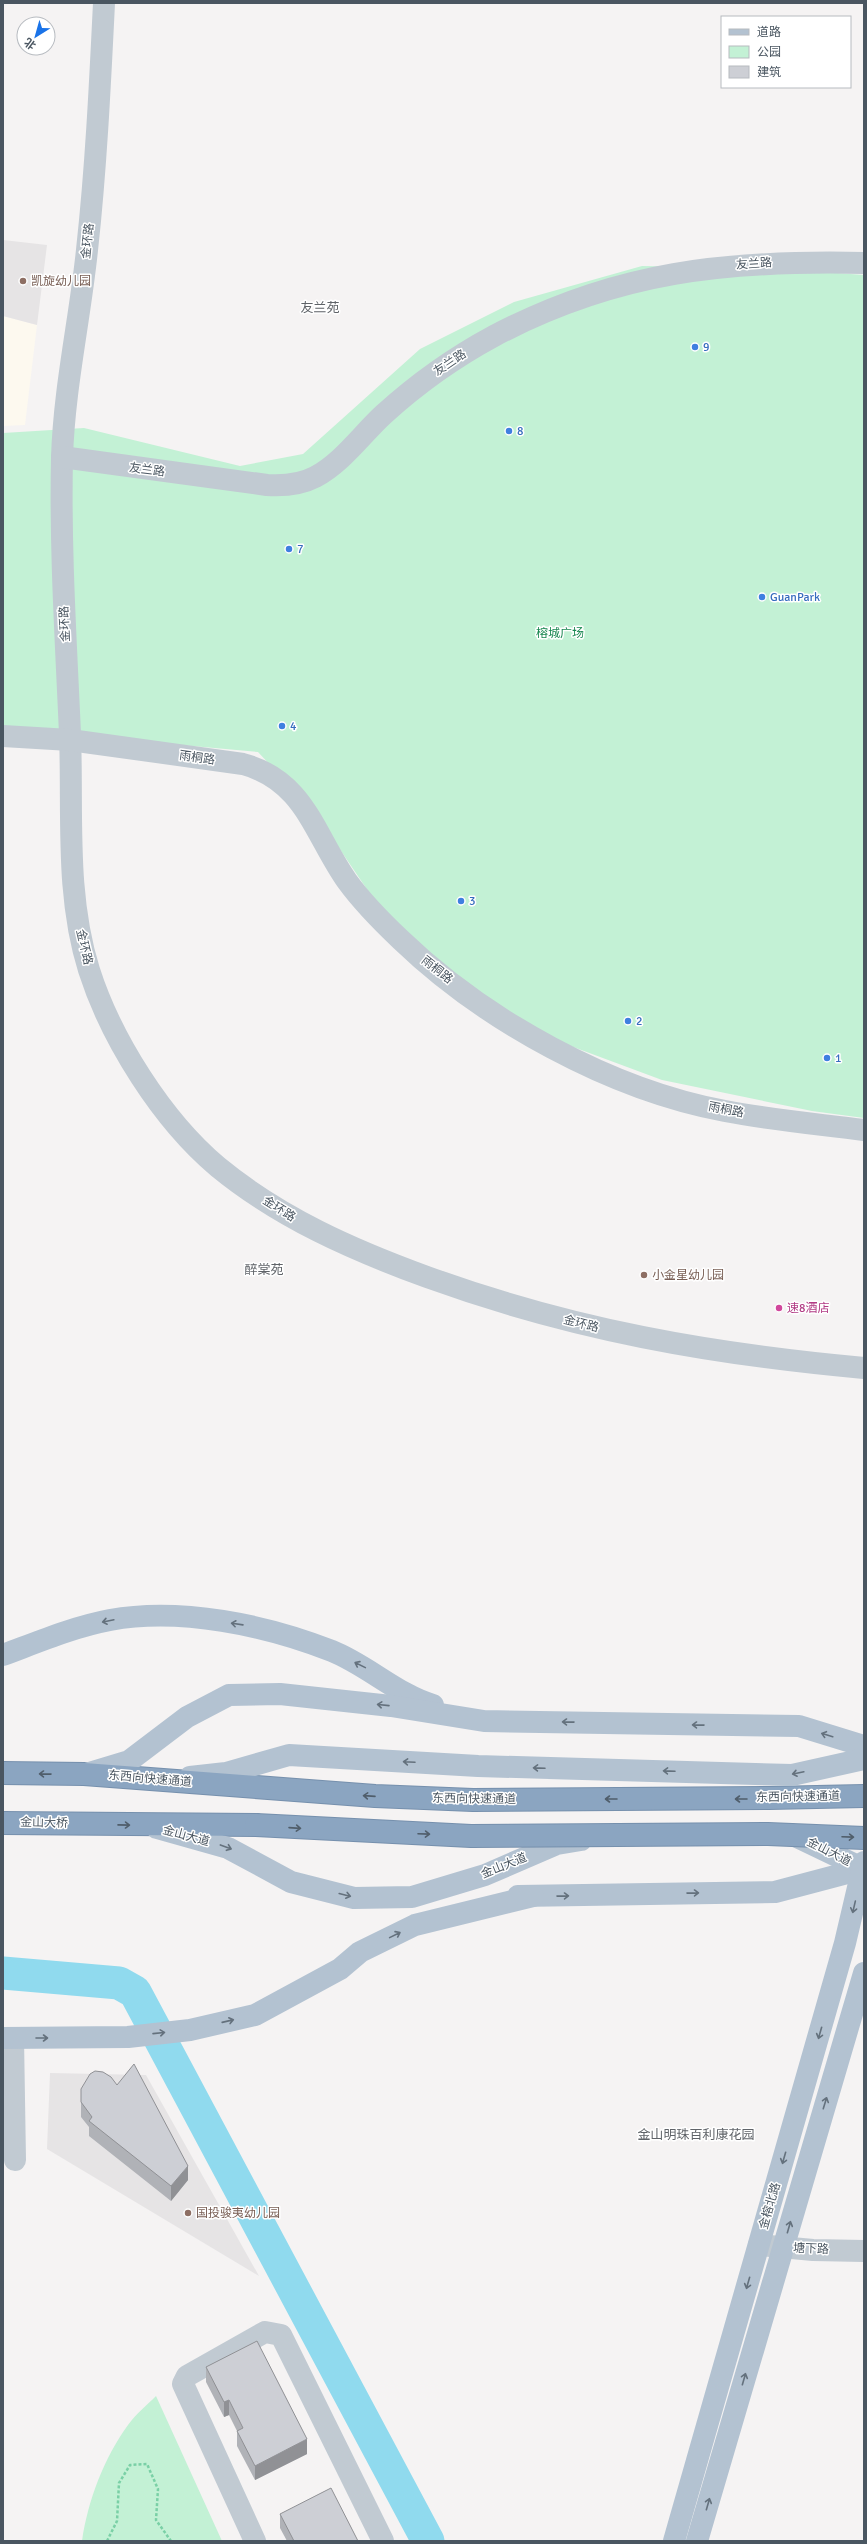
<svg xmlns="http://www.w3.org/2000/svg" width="867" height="2544" viewBox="0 0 867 2544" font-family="Signika,'Noto Sans SC',sans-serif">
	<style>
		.commercial { fill: #fdf9ef }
		.education { fill: #e6e4e5 }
		.green { fill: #c3f1d5 }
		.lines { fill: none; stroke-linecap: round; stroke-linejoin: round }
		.river { stroke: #90daee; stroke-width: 33 }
		.highway-casing { stroke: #7690ad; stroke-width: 24 }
		.path { stroke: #7ad0a6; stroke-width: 2.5; stroke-dasharray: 3 2; stroke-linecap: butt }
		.minor { stroke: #c1cad2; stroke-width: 22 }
		.major { stroke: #b3c2d1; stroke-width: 22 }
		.highway { stroke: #8ba5c1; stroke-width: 22 }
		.highway-bridge-casing { stroke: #7690ad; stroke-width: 24; stroke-linecap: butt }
		.highway-bridge { stroke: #8ba5c1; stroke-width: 22 }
		.wall { fill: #b0b2b7 }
		.shaded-wall { fill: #909195 }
		.building { fill: #cdcfd5; stroke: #909195 }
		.oneway { stroke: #64717d }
		.oneway2 { stroke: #505e6b }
		.education-dot { fill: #8d6e63; stroke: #fff; stroke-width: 1.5 }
		.shop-dot { fill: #3f7fe0; stroke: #fff; stroke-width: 1.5 }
		.hotel-dot { fill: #d1479c; stroke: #fff; stroke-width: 1.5 }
		.labels { text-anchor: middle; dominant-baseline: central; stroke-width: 3; stroke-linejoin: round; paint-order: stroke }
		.street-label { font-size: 12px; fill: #4a5661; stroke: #fff }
		.education-label { font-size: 12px; fill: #785e54; stroke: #fff; text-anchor: start }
		.shop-label { font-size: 12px; fill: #366cbe; stroke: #fff; text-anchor: start }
		.park-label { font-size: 12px; fill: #17864f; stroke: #fff }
		.hotel-label { font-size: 12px; fill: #b23c85; stroke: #fff; text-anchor: start }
		.neighbourhood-label { font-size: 13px; fill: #5f6368; stroke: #fff }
	</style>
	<rect width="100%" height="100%" fill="#f5f3f3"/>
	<!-- commercial -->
	<polygon class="commercial" points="3,316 37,325 25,425 3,426"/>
	<!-- education -->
	<g class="education">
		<polygon points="3,240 47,245 37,325 3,316"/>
		<polygon points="50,2073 146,2075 259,2276 47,2149"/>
	</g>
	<!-- green -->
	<g class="green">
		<polygon points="642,266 771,268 864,275 864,1118 812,1111 662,1080 549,1038 463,983 385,916 316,814 258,752 3,729 3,433 84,428 240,466 303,454 420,349 514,302"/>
		<path d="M156 2396 222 2541H82C88 2500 104 2458 128 2425 136 2414 147 2405 156 2396Z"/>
	</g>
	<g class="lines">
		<!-- river -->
		<polyline class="river" points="3,1973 119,1983 135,1992 428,2541"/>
		<!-- highway casing -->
		<g class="highway-casing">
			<g id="highway">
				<polyline points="3,1773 84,1774 375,1796 473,1800 769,1798 864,1796"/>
				<polyline points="3,1823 256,1825"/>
			</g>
		</g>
		<!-- path -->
		<polyline class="path" points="107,2541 117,2521 119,2483 130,2465 147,2464 158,2489 156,2520 171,2541"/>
		<!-- minor -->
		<g class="minor">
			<path d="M104 3C100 85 96 168 87 250 80 319 64 388 62 458 60 550 66 642 70 734 73 812 65 894 89 970 111 1039 162 1120 218 1167 280 1218 353 1250 427 1277 573 1330 711 1354 864 1368"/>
			<path d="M62 457 267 485C284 486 300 485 315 477 342 463 362 434 384 414 417 384 455 357 494 336 617 271 728 260 864 263"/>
			<path d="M3 736 70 740 243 764C305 781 314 834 347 881 363 903 382 922 401 940 484 1020 611 1090 725 1111 771 1120 818 1124 864 1130"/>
			<polyline points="13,2038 15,2160"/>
			<polyline points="759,2245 813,2250 864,2251"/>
			<polyline points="255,2541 183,2384 187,2376 265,2332 281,2335 383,2541"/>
		</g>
		<!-- major -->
		<g class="major">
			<path d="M3 1655C38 1642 73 1627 110 1620 180 1607 266 1625 332 1651 367 1665 398 1695 433 1705"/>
			<polyline points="86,1774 129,1761 187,1717 229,1695 280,1694 391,1706 484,1721 799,1726 864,1746"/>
			<polyline points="190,1777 226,1773 289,1755 478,1766 792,1775 864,1759"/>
			<polyline points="157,1828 228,1848 291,1882 354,1898 412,1897 485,1875 557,1844 581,1840"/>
			<polyline points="791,1834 864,1869"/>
			<polyline points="518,1896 775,1892 862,1869"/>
			<polyline points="3,2038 128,2037 190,2030 255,2015 340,1969 360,1952 415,1925 533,1896"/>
			<polyline points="674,2541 845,1943 864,1862"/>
			<polyline points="697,2541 864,1973"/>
		</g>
		<!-- highway -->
		<use href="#highway" class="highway"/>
		<!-- highway-bridge casing -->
		<g class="highway-bridge-casing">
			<polyline id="highway-bridge" points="256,1825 471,1836 768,1834 864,1838"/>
		</g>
		<!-- highway-bridge -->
		<use href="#highway-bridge" class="highway-bridge"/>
	</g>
	<!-- wall -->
	<g class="wall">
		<polygon points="81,2089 188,2180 171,2201 89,2136 89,2127 81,2117"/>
		<polygon points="206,2367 307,2454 255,2480 237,2446 237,2431 229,2415 224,2417 206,2382"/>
		<polygon points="280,2514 358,2541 287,2541 280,2528"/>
	</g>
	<!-- shaded-wall -->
	<g class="shaded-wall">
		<polygon points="188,2166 188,2180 171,2201 171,2186"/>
		<polygon points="229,2400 229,2415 224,2417 224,2402"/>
		<polygon points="307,2439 307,2454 255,2480 255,2466"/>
	</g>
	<!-- building -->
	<g class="building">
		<polygon points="134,2064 188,2166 171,2186 89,2121 92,2117 81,2102 81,2089 90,2074 95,2071 103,2072 111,2077 117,2085"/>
		<polygon points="257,2341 307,2439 255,2466 237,2431 243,2428 229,2400 224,2402 206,2367"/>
		<polygon points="331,2488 358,2541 294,2541 280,2514"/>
	</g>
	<!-- one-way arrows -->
	<defs><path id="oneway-shaft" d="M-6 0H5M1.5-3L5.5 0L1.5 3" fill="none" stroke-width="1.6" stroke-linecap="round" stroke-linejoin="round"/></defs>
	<g class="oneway">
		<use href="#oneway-shaft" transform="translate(108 1621) rotate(168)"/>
		<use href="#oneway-shaft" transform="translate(237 1624) rotate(-172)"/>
		<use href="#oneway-shaft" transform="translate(360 1665) rotate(-154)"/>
		<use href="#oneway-shaft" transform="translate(383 1705) rotate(-174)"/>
		<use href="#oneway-shaft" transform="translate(568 1722) rotate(-179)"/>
		<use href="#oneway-shaft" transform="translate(698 1725) rotate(-179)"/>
		<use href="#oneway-shaft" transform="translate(827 1735) rotate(-163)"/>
		<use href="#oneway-shaft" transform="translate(409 1762) rotate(-177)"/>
		<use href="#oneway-shaft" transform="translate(539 1768) rotate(-178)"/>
		<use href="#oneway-shaft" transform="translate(669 1771) rotate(-178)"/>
		<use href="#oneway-shaft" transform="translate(798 1773) rotate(168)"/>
		<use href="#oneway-shaft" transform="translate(226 1847) rotate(20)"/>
		<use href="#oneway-shaft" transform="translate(693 1893) rotate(-1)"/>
		<use href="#oneway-shaft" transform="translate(345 1895) rotate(14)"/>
		<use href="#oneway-shaft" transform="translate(563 1896) rotate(-1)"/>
		<use href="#oneway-shaft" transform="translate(854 1907) rotate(103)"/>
		<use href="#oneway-shaft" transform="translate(395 1935) rotate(-26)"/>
		<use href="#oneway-shaft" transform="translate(228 2021) rotate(-13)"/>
		<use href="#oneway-shaft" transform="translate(159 2033) rotate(-6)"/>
		<use href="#oneway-shaft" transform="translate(820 2033) rotate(106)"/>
		<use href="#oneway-shaft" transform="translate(42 2038)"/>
		<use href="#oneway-shaft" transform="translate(825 2103) rotate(-73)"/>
		<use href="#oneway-shaft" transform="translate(784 2158) rotate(106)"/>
		<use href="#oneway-shaft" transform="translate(789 2227) rotate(-74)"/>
		<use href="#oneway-shaft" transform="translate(748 2283) rotate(106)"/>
		<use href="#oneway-shaft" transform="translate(744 2379) rotate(-74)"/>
		<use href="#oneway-shaft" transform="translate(708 2504) rotate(-74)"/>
	</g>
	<g class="oneway2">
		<use href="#oneway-shaft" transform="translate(45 1774) rotate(-179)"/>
		<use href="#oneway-shaft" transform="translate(369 1796) rotate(-176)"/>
		<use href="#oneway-shaft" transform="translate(611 1799) rotate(180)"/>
		<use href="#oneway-shaft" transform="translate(741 1799) rotate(180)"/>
		<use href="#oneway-shaft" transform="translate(124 1825) rotate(1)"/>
		<use href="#oneway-shaft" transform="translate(295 1828) rotate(4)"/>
		<use href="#oneway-shaft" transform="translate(424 1834) rotate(2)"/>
		<use href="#oneway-shaft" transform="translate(848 1837) rotate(2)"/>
	</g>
	<!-- markers -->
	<g class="education-dot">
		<circle cx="23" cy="281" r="4"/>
		<circle cx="644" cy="1275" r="4"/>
		<circle cx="188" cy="2213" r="4"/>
	</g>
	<g class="shop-dot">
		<circle cx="695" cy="347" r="4"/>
		<circle cx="509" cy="431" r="4"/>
		<circle cx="289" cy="549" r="4"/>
		<circle cx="762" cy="597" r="4"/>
		<circle cx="282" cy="726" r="4"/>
		<circle cx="461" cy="901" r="4"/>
		<circle cx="628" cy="1021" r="4"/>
		<circle cx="827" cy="1058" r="4"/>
	</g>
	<circle class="hotel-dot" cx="779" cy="1308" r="4"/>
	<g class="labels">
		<!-- street labels -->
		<g class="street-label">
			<text transform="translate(88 241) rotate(-84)">金环路</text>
			<text transform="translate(754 264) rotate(-4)">友兰路</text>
			<text transform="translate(450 363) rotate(-34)">友兰路</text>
			<text transform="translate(147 470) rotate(7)">友兰路</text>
			<text transform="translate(65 624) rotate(-93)">金环路</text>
			<text transform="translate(197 758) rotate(8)">雨桐路</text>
			<text transform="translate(84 947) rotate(77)">金环路</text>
			<text transform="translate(437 970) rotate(38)">雨桐路</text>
			<text transform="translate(726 1110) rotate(11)">雨桐路</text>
			<text transform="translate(279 1209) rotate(32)">金环路</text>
			<text transform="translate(581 1324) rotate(14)">金环路</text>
			<text transform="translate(150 1779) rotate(5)">东西向快速通道</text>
			<text transform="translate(798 1797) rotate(-1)">东西向快速通道</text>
			<text transform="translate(474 1799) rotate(1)">东西向快速通道</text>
			<text transform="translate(44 1823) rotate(1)">金山大桥</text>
			<text transform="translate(186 1836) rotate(15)">金山大道</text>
			<text transform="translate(829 1852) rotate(27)">金山大道</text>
			<text transform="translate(504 1866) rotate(-22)">金山大道</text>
			<text transform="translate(770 2206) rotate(-74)">金榕北路</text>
			<text transform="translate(811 2249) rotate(2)">塘下路</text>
		</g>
		<!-- education labels -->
		<g class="education-label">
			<text x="31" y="281">凯旋幼儿园</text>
			<text x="652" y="1275">小金星幼儿园</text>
			<text x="196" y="2213">国投骏夷幼儿园</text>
		</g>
		<!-- shop labels -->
		<g class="shop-label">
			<text x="703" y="347">9</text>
			<text x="517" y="431">8</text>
			<text x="297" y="549">7</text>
			<text x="770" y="597">GuanPark</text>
			<text x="290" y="726">4</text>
			<text x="469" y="901">3</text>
			<text x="636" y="1021">2</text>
			<text x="835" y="1058">1</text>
		</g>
		<!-- park labels -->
		<g class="park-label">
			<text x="560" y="633">榕城广场</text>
		</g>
		<!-- hotel labels -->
		<g class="hotel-label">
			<text x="787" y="1308">速8酒店</text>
		</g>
		<!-- neighbourhood labels -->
		<g class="neighbourhood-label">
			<text x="320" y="308">友兰苑</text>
			<text x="264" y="1270">醉棠苑</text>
			<text x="696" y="2135">金山明珠百利康花园</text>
		</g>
	</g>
	<!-- border -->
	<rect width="867" height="2544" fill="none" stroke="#4a5661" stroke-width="8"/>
	<!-- legend -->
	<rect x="721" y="16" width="130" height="72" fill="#ffffff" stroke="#b7bbc0"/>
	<rect x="729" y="29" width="20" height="6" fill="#b3c2d1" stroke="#b7bbc0"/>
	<text x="757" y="36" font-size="12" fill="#4a5661">道路</text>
	<rect x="729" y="46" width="20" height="12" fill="#c3f1d5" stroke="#b7bbc0"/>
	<text x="757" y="56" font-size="12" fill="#4a5661">公园</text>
	<rect x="729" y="66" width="20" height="12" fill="#cdcfd5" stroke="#b7bbc0"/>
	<text x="757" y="76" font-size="12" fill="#4a5661">建筑</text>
	<!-- north arrow -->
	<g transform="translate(36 36) rotate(217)"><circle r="19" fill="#ffffff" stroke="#b7bbc0"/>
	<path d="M0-3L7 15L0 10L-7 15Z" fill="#1a73e8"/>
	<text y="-6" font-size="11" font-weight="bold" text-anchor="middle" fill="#4a5661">北</text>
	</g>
</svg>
